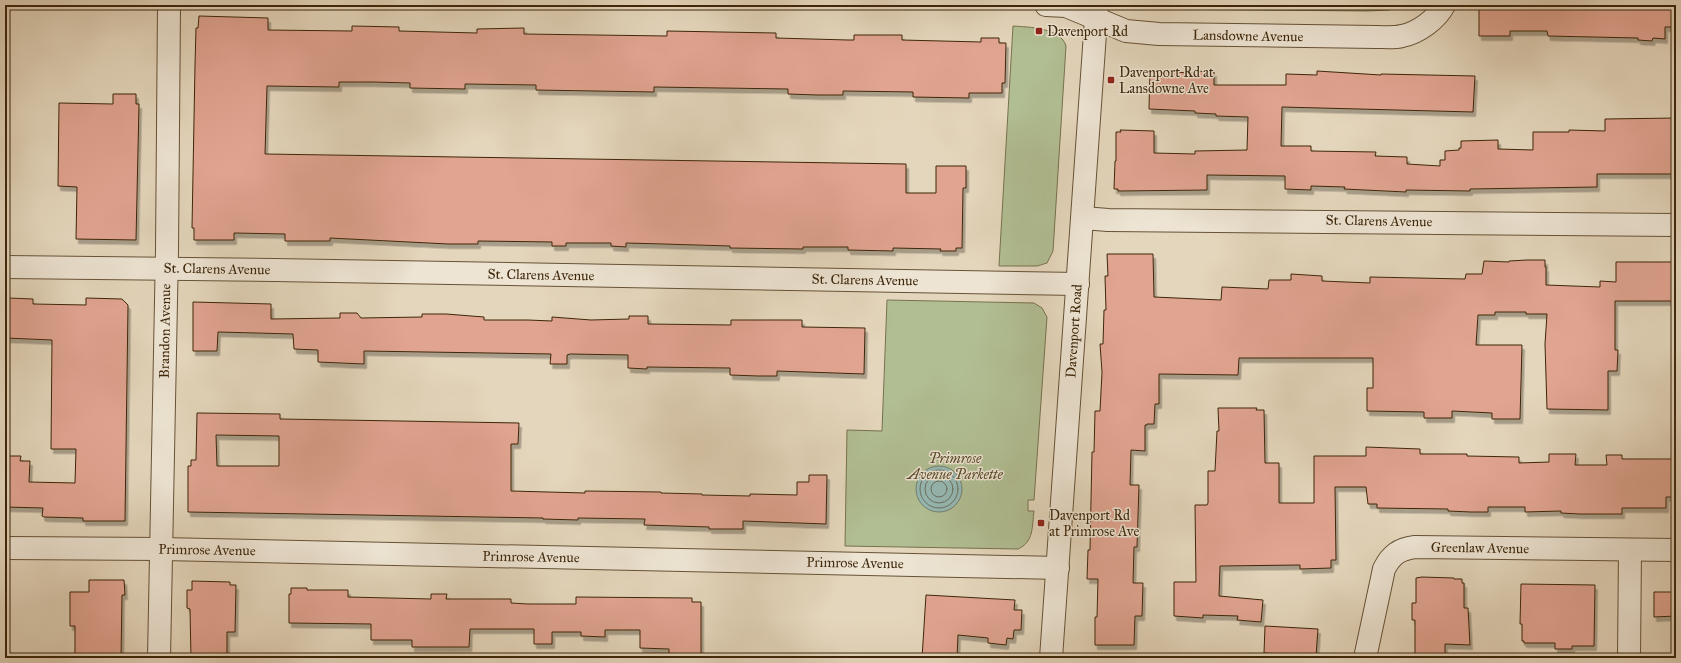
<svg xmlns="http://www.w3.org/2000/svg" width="1681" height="663" viewBox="0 0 1681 663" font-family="'IM FELL Great Primer',serif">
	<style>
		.green { fill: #b1be93; stroke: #77724e }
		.water { fill: #95b9b4; stroke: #727e70 }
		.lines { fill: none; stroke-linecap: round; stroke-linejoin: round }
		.shore { stroke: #69705f; stroke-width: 1 }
		.building { fill: #e1a491; stroke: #3d260a; fill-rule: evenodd; filter: url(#shadow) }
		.minor-casing { stroke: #675236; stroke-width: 24 }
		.minor { stroke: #ede4d3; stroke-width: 22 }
		.poi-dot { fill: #8f2418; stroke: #ede4d3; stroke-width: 1.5 }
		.labels { text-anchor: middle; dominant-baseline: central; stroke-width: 3; stroke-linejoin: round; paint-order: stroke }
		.poi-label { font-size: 14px; fill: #3d260a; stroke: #ede4d3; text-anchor: start }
		.street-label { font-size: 14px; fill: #3d260a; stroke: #ede4d3 }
		.park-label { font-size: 14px; font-style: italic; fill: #5a4c2c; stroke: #ede4d3 }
	</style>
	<defs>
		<filter id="shadow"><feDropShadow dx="2.5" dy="4.5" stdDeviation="0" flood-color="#0004"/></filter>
	</defs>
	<rect width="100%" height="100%" fill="#e4d6bc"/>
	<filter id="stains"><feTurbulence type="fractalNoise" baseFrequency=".005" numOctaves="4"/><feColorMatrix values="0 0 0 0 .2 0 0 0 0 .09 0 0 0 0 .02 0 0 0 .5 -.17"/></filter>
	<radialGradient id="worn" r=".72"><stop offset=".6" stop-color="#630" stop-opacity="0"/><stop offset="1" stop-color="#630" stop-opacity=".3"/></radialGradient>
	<!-- green -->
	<g class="green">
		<polygon points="1138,5 1404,5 1389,10 1366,11 1155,9"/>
		<path d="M1013 26C1029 27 1061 28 1066 46L1053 251 1047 263 1037 266H999Z"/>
		<path d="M887 300 1034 303 1042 308 1047 317 1034 500H1028V511H1034C1032 526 1034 542 1018 549L845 546 847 430 882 431Z"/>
	</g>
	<!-- water -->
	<circle class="water" cx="939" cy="489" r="23"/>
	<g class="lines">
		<!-- shore -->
		<g class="shore">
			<circle cx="939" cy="489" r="19"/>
			<circle cx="939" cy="489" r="14"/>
			<circle cx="939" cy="489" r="8"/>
		</g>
	</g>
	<!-- building -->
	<g class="building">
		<polygon points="1479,5 1676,5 1676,27 1665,27 1665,39 1653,38 1652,41 1638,40 1638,38 1548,36 1547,31 1510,31 1510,36 1479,36"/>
		<polygon points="199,16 268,18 268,30 352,31 352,26 399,27 399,31 477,33 477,29 524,28 524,34 667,36 667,31 776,33 776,38 848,40 854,40 854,35 902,35 902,40 981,42 981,38 999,38 999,43 1006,43 1005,83 1002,83 1002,93 969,93 969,98 913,97 913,92 843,91 843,95 817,95 788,94 788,89 654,87 654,92 536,90 536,85 465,84 465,89 410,88 410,83 373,82 339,82 339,87 267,86 265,154 906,164 906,193 936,193 936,166 966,166 966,188 963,188 962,248 956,248 956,251 940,251 941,249 893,248 893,251 848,250 848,247 803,247 803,249 730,248 730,246 663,244 626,243 626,247 611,246 611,243 566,243 566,246 552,246 552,242 478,241 478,244 448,244 330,238 330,241 285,241 285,234 234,233 234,240 194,240 194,228 192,228 195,65 196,28 198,28"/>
		<polygon points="1150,71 1194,73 1194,71 1214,72 1214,85 1286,85 1286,74 1317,75 1317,71 1381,75 1381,74 1475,76 1473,112 1282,107 1281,146 1311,146 1311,151 1376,152 1375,156 1407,157 1407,164 1440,166 1440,160 1445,160 1445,151 1459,150 1459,148 1461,148 1461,141 1498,140 1498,149 1533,150 1533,132 1569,132 1569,130 1605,131 1605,119 1676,118 1676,174 1597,174 1597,187 1470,189 1470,191 1406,190 1406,192 1344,189 1345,187 1311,186 1311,190 1285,189 1285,176 1207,175 1207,190 1118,191 1118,189 1114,189 1115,161 1116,161 1116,132 1121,132 1120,130 1154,131 1154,153 1195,154 1195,151 1247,150 1248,117 1216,116 1216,114 1195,113 1195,111 1149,109"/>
		<polygon points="113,94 136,94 136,104 139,104 136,240 76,239 77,187 58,186 59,103 113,104"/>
		<polygon points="1107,254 1153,254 1154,297 1221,300 1222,287 1268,289 1269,280 1291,280 1291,274 1322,276 1322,281 1370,283 1370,277 1465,279 1466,274 1482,274 1484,261 1509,262 1509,261 1527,260 1545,260 1545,267 1546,267 1546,285 1600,287 1600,281 1616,282 1616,262 1676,262 1676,301 1615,301 1615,350 1618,350 1617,371 1608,371 1608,410 1547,409 1545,344 1547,314 1526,314 1526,312 1495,312 1495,315 1478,315 1476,345 1522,345 1520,419 1492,419 1492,413 1452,411 1452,418 1424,418 1424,412 1367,411 1367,388 1373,388 1373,358 1239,358 1238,375 1159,374 1159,404 1155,404 1154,424 1147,424 1147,425 1145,425 1145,451 1131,450 1130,485 1139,485 1137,547 1134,547 1133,583 1143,583 1142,616 1135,616 1134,645 1095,645 1095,617 1097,617 1098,579 1087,579 1088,550 1090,550 1092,452 1094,452 1095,411 1100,411 1102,372 1100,344 1103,344 1104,310 1106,310 1105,276 1108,276"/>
		<polygon points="9,298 33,299 33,304 86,305 86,298 122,299 128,305 125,521 83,521 83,518 44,517 42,516 43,508 5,507 5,456 21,456 20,461 30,461 29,482 75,483 76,449 51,449 52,340 6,338 7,303 9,303"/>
		<polygon points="193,302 271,304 271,319 340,318 340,313 357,313 361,318 422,317 422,314 446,314 484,317 484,320 528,320 552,321 552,317 591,320 629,319 629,316 648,316 648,324 731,325 731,320 802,320 802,327 865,328 864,374 777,371 777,376 758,376 730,375 730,368 647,367 647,369 628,368 628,355 570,354 567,355 567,364 550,364 551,354 364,351 364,364 318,362 318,350 294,349 293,334 218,332 217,351 193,351"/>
		<polygon points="1218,408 1257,408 1256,410 1264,410 1265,463 1279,463 1279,503 1314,503 1314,456 1366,456 1366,447 1420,449 1420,454 1467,454 1467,456 1519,457 1519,463 1549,462 1549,454 1576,454 1575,465 1607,465 1606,455 1622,455 1622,459 1676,459 1676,497 1666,497 1666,508 1622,508 1622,514 1579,514 1561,513 1561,511 1525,512 1525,507 1488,507 1488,512 1471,512 1448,511 1448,509 1377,508 1377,504 1368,504 1366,487 1335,487 1336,560 1331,560 1331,568 1300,569 1300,565 1220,566 1219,596 1263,600 1261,622 1237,620 1238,616 1203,615 1203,618 1174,616 1174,582 1196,582 1195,505 1207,505 1208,503 1208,471 1215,471 1217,431 1219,431"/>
		<path d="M197 413 280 414V419L519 423 518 444H511V491L585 493V491L661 492V493L702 494V495L750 496V494L797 495V482H809V475H827L826 524 743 521V529H709V527L644 525 645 519 578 518V520L543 519V518L188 512V466H191V460H196ZM216 435 279 436V466H217Z"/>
		<polygon points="1422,577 1454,578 1454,579 1462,579 1462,583 1464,583 1464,608 1468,608 1470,645 1445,644 1445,658 1415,658 1415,620 1412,620 1412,603 1416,603 1416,578"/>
		<polygon points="89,580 124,580 125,595 122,595 121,658 75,658 75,626 70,626 70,592 89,592"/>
		<polygon points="192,581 230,582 230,585 236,585 235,632 227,632 227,658 191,658 190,609 187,608 187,590 192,590"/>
		<polygon points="1521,584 1595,585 1594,646 1572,646 1572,649 1555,649 1555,643 1524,643 1524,641 1522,641 1522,624 1520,624"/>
		<polygon points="291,588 307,588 307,590 348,590 348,597 431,599 431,594 447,594 446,599 511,599 511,603 528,604 576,604 576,597 692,598 692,602 701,602 701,658 669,658 669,649 640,648 640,630 605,630 605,637 581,636 581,632 552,632 552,644 534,644 534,629 470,629 469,647 412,647 412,640 371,640 371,624 289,623 289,594 291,594"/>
		<polygon points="1654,592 1676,592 1676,616 1654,617"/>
		<polygon points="926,595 1015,600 1014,610 1022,610 1021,630 1014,630 1013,639 1007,638 1006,645 988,643 988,638 958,635 957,658 922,658"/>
		<polygon points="1265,626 1318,629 1316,656 1264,653"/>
	</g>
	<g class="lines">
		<!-- minor casing -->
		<g class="minor-casing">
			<g id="minor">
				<path d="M1046 5 1066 6 1126 31 1159 34 1377 37C1385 37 1394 38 1402 36 1418 33 1437 19 1444 5"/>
				<polyline points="1083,218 1108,220 1676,225"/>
				<polyline points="5,267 274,270 1078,284"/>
				<polyline points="5,548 162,549 1058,568"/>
				<polyline points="159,658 167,250 169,5"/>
				<polyline points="1051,658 1097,5"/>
				<path d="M1365 658 1384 569C1391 555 1399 549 1415 547L1676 550"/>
				<polyline points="1629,658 1630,550"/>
			</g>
		</g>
		<!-- minor -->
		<use href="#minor" class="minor"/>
	</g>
	<!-- markers -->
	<g class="poi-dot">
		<rect x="1035" y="27" width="8" height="8" rx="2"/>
		<rect x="1107" y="76" width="8" height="8" rx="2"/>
		<rect x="1037" y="519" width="8" height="8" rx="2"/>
	</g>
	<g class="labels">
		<!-- poi labels -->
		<g class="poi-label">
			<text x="1047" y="31">Davenport Rd</text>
			<text x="1119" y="72">Davenport Rd at<tspan x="1119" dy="16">Lansdowne Ave</tspan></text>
			<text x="1049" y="515">Davenport Rd<tspan x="1049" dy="16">at Primrose Ave</tspan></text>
		</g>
		<!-- street labels -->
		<g class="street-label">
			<text transform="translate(1248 36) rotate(1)">Lansdowne Avenue</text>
			<text transform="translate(1379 221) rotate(1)">St. Clarens Avenue</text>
			<text transform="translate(217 269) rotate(1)">St. Clarens Avenue</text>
			<text transform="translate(541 275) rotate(1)">St. Clarens Avenue</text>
			<text transform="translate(865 280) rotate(1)">St. Clarens Avenue</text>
			<text transform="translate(165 331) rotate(-89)">Brandon Avenue</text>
			<text transform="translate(1074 331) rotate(-86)">Davenport Road</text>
			<text transform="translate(1480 548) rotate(1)">Greenlaw Avenue</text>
			<text transform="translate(207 550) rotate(1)">Primrose Avenue</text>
			<text transform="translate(531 557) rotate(1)">Primrose Avenue</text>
			<text transform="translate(855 563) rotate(1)">Primrose Avenue</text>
		</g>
		<!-- park labels -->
		<g class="park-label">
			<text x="955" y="458">Primrose<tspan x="955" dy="16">Avenue Parkette</tspan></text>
		</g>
	</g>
	<!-- margin -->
	<rect width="1681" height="663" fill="none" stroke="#e4d6bc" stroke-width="20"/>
	<rect x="6" y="6" width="1669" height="651" fill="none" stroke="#3d260a" stroke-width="2"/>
	<rect x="10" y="10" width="1661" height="643" fill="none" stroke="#3d260a"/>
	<rect width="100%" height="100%" filter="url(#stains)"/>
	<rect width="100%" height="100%" fill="url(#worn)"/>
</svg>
